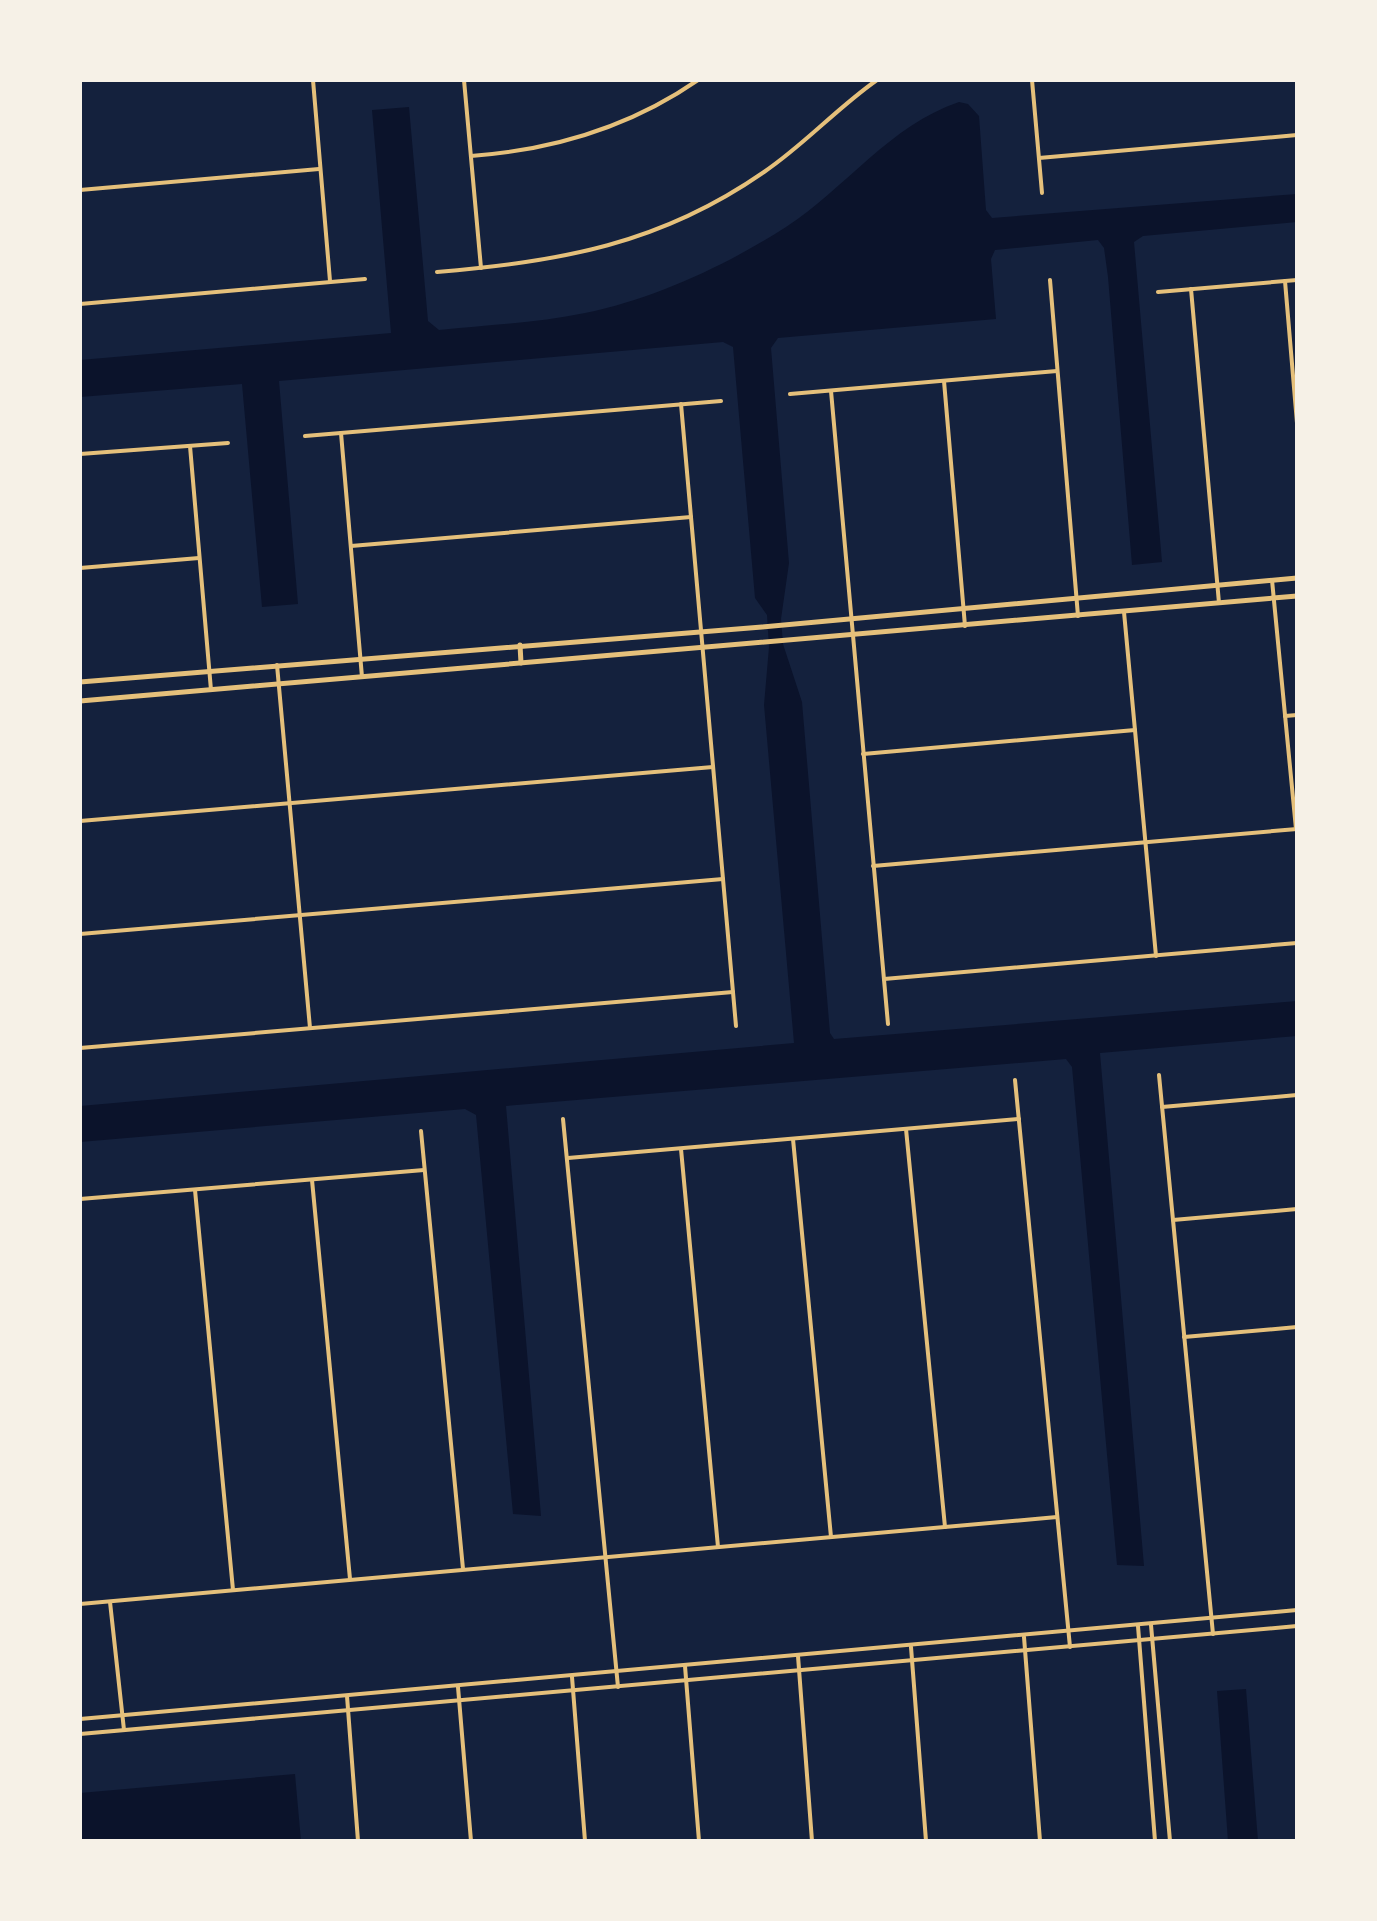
<svg xmlns="http://www.w3.org/2000/svg" width="1377" height="1921" viewBox="0 0 1377 1921" font-family="'Varela Round',sans-serif">
	<style>
		.water { fill: #0b132b }
		.lines { fill: none; stroke-linecap: round; stroke-linejoin: round }
		.minor { stroke: #e5c07b; stroke-width: 4 }
		.tertiary { stroke: #e5c07b; stroke-width: 4 }
		.secondary { stroke: #e5c07b; stroke-width: 5 }
	</style>
	<rect width="100%" height="100%" fill="#14213d"/>
	<!-- water -->
	<g class="water">
		<path d="M959 102 968 104 979 116 986 210 992 218 1297 194V222L1143 236 1134 242 1162 562 1132 565 1108 277 1104 248 1098 240 995 250 991 259 996 319 778 338 771 348 789 563 781 619 783 644 802 702 830 1033 834 1039 1297 1001V1036L1100 1053 1144 1566 1117 1565 1072 1067 1066 1059 506 1106 541 1516 513 1514 476 1115 465 1109 80 1142V1106L794 1043 764 705 769 647 767 615 755 598 733 347 723 342 279 381 298 604 262 607 242 384 80 397V360L391 333 372 110 409 107 428 321 439 330C487 325 537 323 585 313 654 299 727 265 786 227 846 188 890 125 959 102Z"/>
		<polygon points="1246,1689 1258,1841 1228,1841 1217,1691"/>
		<polygon points="295,1774 301,1841 80,1841 80,1793"/>
	</g>
	<g class="lines">
		<!-- minor -->
		<g class="minor">
			<polyline points="313,80 330,281"/>
			<polyline points="464,80 481,268"/>
			<polyline points="1032,80 1042,193"/>
			<path d="M471 156C554 150 630 127 698 80"/>
			<polyline points="1039,158 1297,135"/>
			<polyline points="80,190 319,169"/>
			<path d="M437 272C561 261 659 245 764 172 804 145 837 108 877 80"/>
			<polyline points="1050,280 1078,616"/>
			<polyline points="1285,281 1297,423"/>
			<polyline points="1191,289 1219,603"/>
			<polyline points="1158,292 1297,280"/>
			<polyline points="80,304 365,279"/>
			<polyline points="944,381 965,626"/>
			<polyline points="831,391 888,1024"/>
			<polyline points="790,394 1057,371"/>
			<polyline points="681,404 736,1026"/>
			<polyline points="341,433 362,677"/>
			<polyline points="305,436 721,401"/>
			<polyline points="190,446 211,690"/>
			<polyline points="80,454 228,443"/>
			<polyline points="351,546 691,517"/>
			<polyline points="80,568 199,558"/>
			<polyline points="1272,580 1296,829"/>
			<polyline points="1124,612 1156,956"/>
			<polyline points="277,665 310,1028"/>
			<polyline points="1285,716 1297,715"/>
			<polyline points="863,754 1135,730"/>
			<polyline points="80,821 713,767"/>
			<polyline points="873,866 1297,829"/>
			<polyline points="80,934 723,879"/>
			<polyline points="884,979 1297,943"/>
			<polyline points="80,1048 733,992"/>
			<polyline points="1159,1075 1213,1634"/>
			<polyline points="1015,1080 1070,1647"/>
			<polyline points="1162,1107 1297,1095"/>
			<polyline points="563,1119 618,1687"/>
			<polyline points="906,1129 945,1527"/>
			<polyline points="421,1131 463,1569"/>
			<polyline points="793,1139 831,1537"/>
			<polyline points="681,1149 718,1547"/>
			<polyline points="568,1158 1019,1119"/>
			<polyline points="312,1180 350,1579"/>
			<polyline points="195,1190 233,1590"/>
			<polyline points="80,1199 424,1170"/>
			<polyline points="1173,1220 1297,1209"/>
			<polyline points="1184,1337 1297,1327"/>
			<polyline points="110,1602 124,1730"/>
			<polyline points="80,1604 1057,1517"/>
			<polyline points="1024,1637 1040,1841"/>
			<polyline points="911,1647 926,1841"/>
			<polyline points="798,1656 812,1841"/>
			<polyline points="685,1666 699,1841"/>
			<polyline points="572,1677 585,1841"/>
			<polyline points="458,1687 471,1841"/>
			<polyline points="347,1696 358,1841"/>
		</g>
		<!-- tertiary -->
		<g class="tertiary">
			<polyline points="1151,1625 1170,1841"/>
			<polyline points="1138,1626 1155,1841"/>
			<polyline points="80,1719 1297,1610"/>
			<polyline points="80,1734 1297,1626"/>
		</g>
		<!-- secondary -->
		<g class="secondary">
			<polyline points="520,645 521,663"/>
			<polyline points="80,682 762,627 1297,578"/>
			<polyline points="80,701 1297,596"/>
		</g>
	</g>
	<!-- border -->
	<rect width="1377" height="1921" fill="none" stroke="#f6f1e7" stroke-width="164"/>
</svg>
